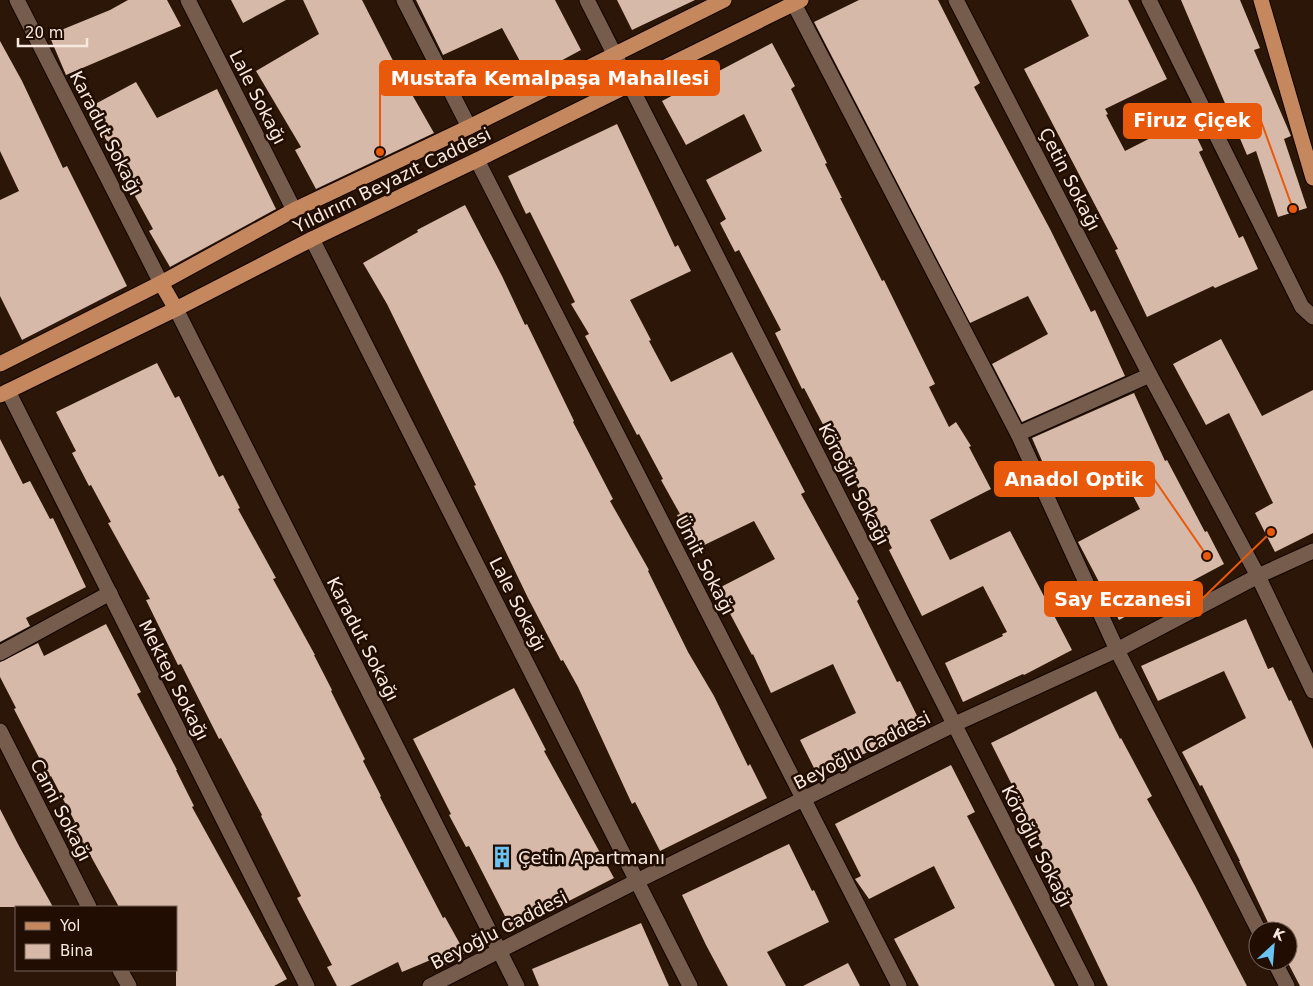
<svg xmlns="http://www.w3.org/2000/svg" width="1313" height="986" viewBox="0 0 1313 986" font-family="'DejaVu Sans',sans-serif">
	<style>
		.building { fill: #d6b9a8 }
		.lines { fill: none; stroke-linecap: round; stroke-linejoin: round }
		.minor-casing { stroke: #120300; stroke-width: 17 }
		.major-casing { stroke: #120300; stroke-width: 17 }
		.minor { stroke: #755c4c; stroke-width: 15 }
		.major { stroke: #c5885e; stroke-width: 15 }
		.labels { text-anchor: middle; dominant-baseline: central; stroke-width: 5; stroke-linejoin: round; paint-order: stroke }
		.street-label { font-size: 18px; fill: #f8e9e0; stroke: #210d02 }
		.poi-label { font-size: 18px; fill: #f8e9e0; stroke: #210d02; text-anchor: start }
		.leader { fill: none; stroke: #e8590c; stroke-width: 2 }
		.callout-dot { fill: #e8590c; stroke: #210d02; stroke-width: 2 }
		.callout { fill: #e8590c; stroke: #e8590c; stroke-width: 2 }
		.callout-label { font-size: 19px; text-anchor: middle; font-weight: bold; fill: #fff }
	</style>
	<rect width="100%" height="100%" fill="#2b1608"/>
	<!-- building -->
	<g class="building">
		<polygon points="128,0 167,0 181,26 66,75 49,35 110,10"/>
		<polygon points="231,0 286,0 243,23"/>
		<polygon points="303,0 362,0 409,92 410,91 434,133 316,189 295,150 301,147 256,71 319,34"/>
		<polygon points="416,0 555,0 581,50 529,78 502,28 443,55"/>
		<polygon points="617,0 695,0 632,30"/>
		<polygon points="859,0 938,0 980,83 974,87 1050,229 1091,312 1095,310 1125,376 1022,422 992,364 1048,334 1028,296 970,323 814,22"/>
		<polygon points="1071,0 1128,0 1167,79 1105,109 1108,114 1106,115 1125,151 1188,119 1203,150 1199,152 1239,238 1243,236 1258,269 1215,288 1213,286 1147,317 1115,250 1118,249 1024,69 1089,36"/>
		<polygon points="1181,0 1240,0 1260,48 1254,50 1291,136 1284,139 1307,208 1278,217 1256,151 1247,155"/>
		<polygon points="0,41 22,81 63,168 67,166 127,286 22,340 0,296 0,200 19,191 0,151"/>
		<polygon points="772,43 795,86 791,89 827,163 825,164 842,198 840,198 882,281 884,280 935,384 929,387 949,427 956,422 971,446 969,447 991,489 930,520 950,560 1010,531 1072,650 1024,675 1023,674 963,702 945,663 1003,636 1002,634 1007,632 983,586 922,616 889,550 892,548 868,503 866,503 846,464 844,465 804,388 802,389 775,333 781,330 739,250 735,252 720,223 726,219 706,180 762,151 744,114 686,145 662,101"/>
		<polygon points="136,82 157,118 217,89 276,209 170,267 149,231 153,229 107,145 109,144 86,109"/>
		<polygon points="617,124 675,247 678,245 691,271 630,300 651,340 649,341 671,382 732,352 805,492 801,494 859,599 857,601 897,682 900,681 922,726 818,776 800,740 856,713 833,664 771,693 753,654 752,655 717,589 775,559 754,521 694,550 677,515 680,514 661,480 663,479 639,434 637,435 585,336 589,334 571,304 575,302 530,212 526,214 508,176"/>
		<polygon points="465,205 502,276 525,325 527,324 574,421 573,422 613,499 610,501 649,570 648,571 688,652 714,696 748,766 750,764 767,798 660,851 635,802 632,804 578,687 563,660 561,661 528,598 474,486 476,485 387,304 363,263 418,232 417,230"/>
		<polygon points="1221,339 1262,416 1313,390 1313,533 1275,552 1255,513 1273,503 1229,413 1206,425 1173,364"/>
		<polygon points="157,363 175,398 179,396 219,477 223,475 240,508 238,509 276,578 273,579 315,655 314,655 332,690 331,691 365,759 363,761 381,796 380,797 443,918 445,917 465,953 445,965 440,956 402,972 398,962 350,986 337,986 327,967 332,965 297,898 301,896 261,816 262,815 221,738 219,739 181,664 178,665 146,600 150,599 108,523 111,522 91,485 89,486 72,453 76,451 56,412"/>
		<polygon points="1134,393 1165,461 1167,460 1205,532 1207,531 1224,564 1119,620 1078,542 1140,509 1118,467 1056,493 1032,438"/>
		<polygon points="0,439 23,484 30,481 50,519 53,518 86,587 26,618 30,626 0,642"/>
		<polygon points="1246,619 1268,669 1273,667 1289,701 1291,700 1313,749 1313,986 1300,986 1287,961 1288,931 1272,931 1239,861 1240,861 1202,785 1200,786 1182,752 1246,718 1224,671 1158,701 1141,666"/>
		<polygon points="106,624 141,692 137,694 177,770 176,770 194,806 192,807 287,979 274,986 176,986 176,907 119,907 83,842 80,844 69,826 75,822 51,776 49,777 14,709 16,708 0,677 0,662 38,643 44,656"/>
		<polygon points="514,688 546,750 544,751 614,878 512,930 469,846 466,847 449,815 451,814 413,739"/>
		<polygon points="1096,691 1120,739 1121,738 1152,796 1147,799 1195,886 1247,986 1108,986 1050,865 1013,793 1015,791 991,743"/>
		<polygon points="951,765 975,812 967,816 1055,986 919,986 894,939 955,908 934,866 869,899 855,879 861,876 835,824"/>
		<polygon points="0,809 19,846 53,907 0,907"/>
		<polygon points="789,844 812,891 814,890 829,922 767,952 786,986 728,986 706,945 682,895"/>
		<polygon points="641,923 669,986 539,986 532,969"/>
		<polygon points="848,963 860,986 803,986"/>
	</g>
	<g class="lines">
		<!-- minor casing -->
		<g class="minor-casing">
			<g id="minor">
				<polyline points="17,0 161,283"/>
				<polyline points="188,0 294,210"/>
				<polyline points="404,0 469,127"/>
				<polyline points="587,0 1087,986"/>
				<polyline points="956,0 1150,375 1258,576 1313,691"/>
				<polyline points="1149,0 1302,307 1313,317"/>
				<polyline points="794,4 1018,434 1117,650 1259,931"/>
				<polyline points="477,160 899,986"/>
				<polyline points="312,239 690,986"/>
				<polyline points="176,309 517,986"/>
				<polyline points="8,391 307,986"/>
				<polyline points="1018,434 1150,375"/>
				<polyline points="0,653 110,593"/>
				<polyline points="0,731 89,907"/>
				<polyline points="1274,961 1287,986"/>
				<polyline points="120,970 129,986"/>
				<polyline points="430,986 637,881 955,724 1117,650 1258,576 1313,551"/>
			</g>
		</g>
		<!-- major casing -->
		<g class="major-casing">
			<g id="major">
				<polyline points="1261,0 1313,178"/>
				<polyline points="161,283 176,309"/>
				<polyline points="0,364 161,283 294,210 469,127 724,0"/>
				<polyline points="0,395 176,309 312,239 477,160 801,0"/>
			</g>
		</g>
		<!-- minor -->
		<use href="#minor" class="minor"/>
		<!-- major -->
		<use href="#major" class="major"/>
	</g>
	<!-- icons -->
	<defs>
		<g id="building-bare" transform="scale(1.725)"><path d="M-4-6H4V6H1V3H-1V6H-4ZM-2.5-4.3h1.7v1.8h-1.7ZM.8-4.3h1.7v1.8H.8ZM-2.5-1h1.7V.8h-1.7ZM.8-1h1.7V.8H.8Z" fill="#6bc3f2" stroke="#210d02" stroke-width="2.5" paint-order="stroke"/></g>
	</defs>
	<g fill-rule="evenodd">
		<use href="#building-bare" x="502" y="857"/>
	</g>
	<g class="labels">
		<!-- street labels -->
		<g class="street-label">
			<text transform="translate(258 97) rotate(63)">Lale Sokağı</text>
			<text transform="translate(106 133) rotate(63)">Karadut Sokağı</text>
			<text transform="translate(1070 179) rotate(63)">Çetin Sokağı</text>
			<text transform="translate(392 180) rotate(-26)">Yıldırım Beyazıt Caddesi</text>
			<text transform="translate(854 484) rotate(63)">Köroğlu Sokağı</text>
			<text transform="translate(705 565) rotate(63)">Ümit Sokağı</text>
			<text transform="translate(518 604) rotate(63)">Lale Sokağı</text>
			<text transform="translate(363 639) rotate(63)">Karadut Sokağı</text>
			<text transform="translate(174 680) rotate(63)">Mektep Sokağı</text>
			<text transform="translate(862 750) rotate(-27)">Beyoğlu Caddesi</text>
			<text transform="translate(61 810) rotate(63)">Cami Sokağı</text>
			<text transform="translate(1037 846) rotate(63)">Köroğlu Sokağı</text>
			<text transform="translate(499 930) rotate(-27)">Beyoğlu Caddesi</text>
		</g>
		<!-- poi labels -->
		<g class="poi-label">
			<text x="518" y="857">Çetin Apartmanı</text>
		</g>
	</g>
	<!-- callouts -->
	<path class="leader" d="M380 152L380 78M1293 209L1261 121M1207 556L1154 479M1271 532L1202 599"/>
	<g class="callout-dot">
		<circle cx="380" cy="152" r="5"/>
		<circle cx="1293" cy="209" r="5"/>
		<circle cx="1207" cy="556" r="5"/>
		<circle cx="1271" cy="532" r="5"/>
	</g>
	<g class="callout">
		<rect x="380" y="61" width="339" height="34" rx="5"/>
		<rect x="1124" y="104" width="137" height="34" rx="5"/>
		<rect x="995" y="462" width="159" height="34" rx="5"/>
		<rect x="1045" y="582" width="157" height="34" rx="5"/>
	</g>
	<g class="callout-label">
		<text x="550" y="85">Mustafa Kemalpaşa Mahallesi</text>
		<text x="1192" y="127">Firuz Çiçek</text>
		<text x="1074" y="486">Anadol Optik</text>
		<text x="1123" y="606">Say Eczanesi</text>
	</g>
	<!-- legend -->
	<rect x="15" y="906" width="162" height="65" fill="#210d02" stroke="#77655b"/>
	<rect x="25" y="922" width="25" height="8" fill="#c5885e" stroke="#77655b"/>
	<text x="60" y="931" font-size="15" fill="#f8e9e0">Yol</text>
	<rect x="25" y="944" width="25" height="15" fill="#d6b9a8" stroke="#77655b"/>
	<text x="60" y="956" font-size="15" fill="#f8e9e0">Bina</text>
	<!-- north arrow -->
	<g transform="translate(1273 946) rotate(26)"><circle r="24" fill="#210d02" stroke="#77655b"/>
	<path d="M0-4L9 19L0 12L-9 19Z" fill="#6bc3f2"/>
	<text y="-8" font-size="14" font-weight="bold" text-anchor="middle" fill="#f8e9e0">K</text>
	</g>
	<!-- scale -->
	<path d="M18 38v8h69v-8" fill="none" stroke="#f8e9e0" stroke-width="2.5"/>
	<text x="25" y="38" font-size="15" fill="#f8e9e0" stroke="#210d02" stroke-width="4" paint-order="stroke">20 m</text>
</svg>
